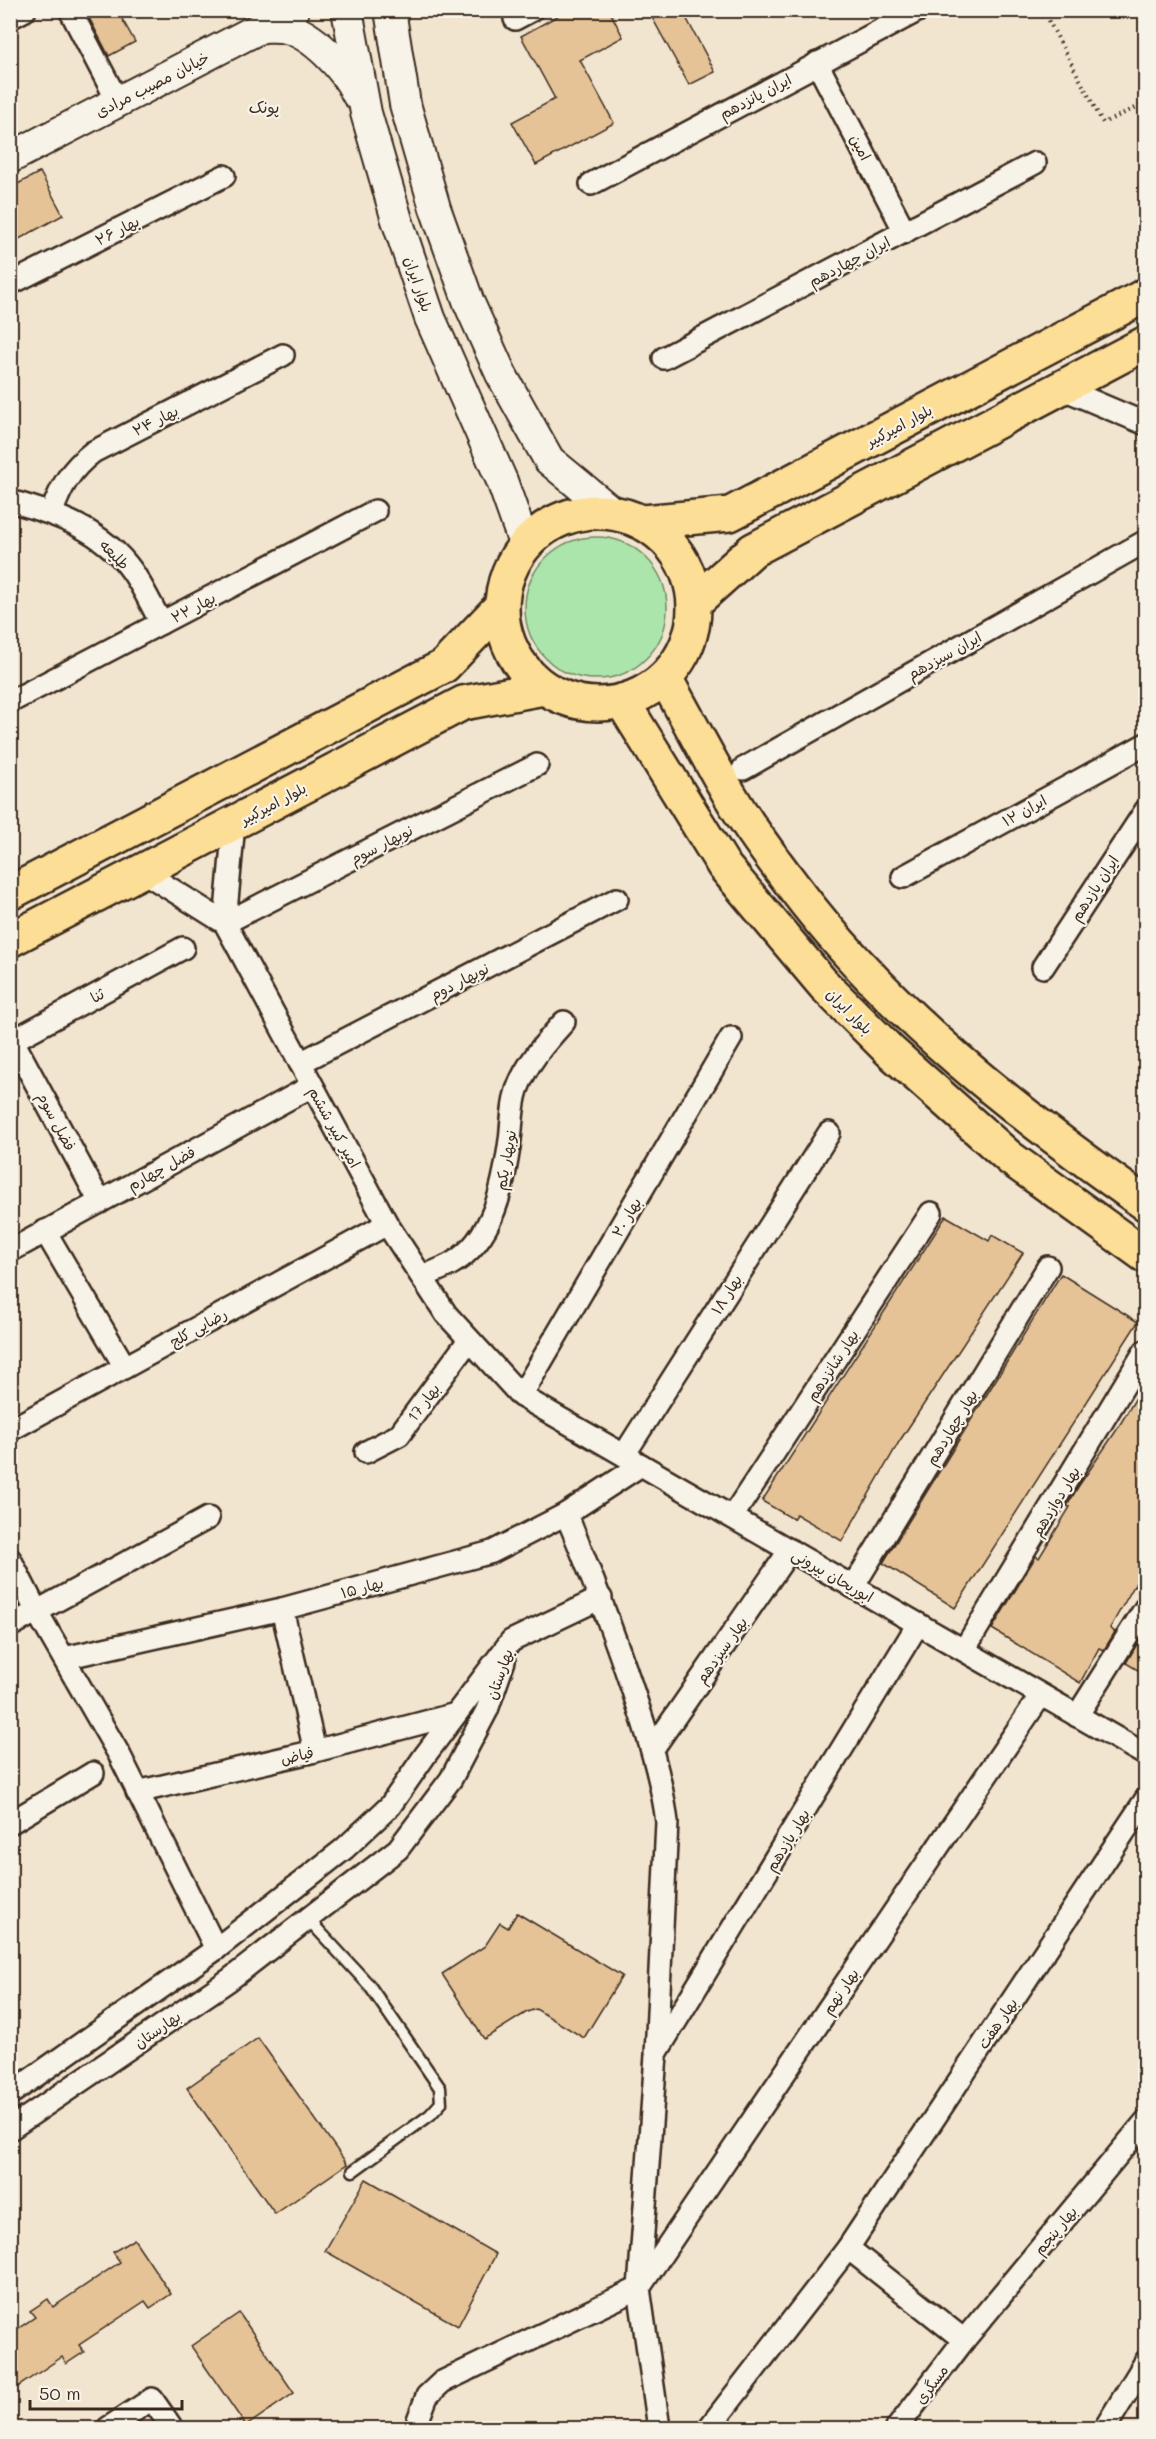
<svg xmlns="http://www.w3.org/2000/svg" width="1156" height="2439" viewBox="0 0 1156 2439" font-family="Mali,'Playpen Sans Arabic',sans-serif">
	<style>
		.green { fill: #abe5ab; stroke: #738864; stroke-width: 1.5 }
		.building { fill: #e5c397; stroke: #3b2a1e; stroke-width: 1.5 }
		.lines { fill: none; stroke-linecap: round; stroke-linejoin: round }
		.lane-casing { stroke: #3b2a1e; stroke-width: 15 }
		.street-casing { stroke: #3b2a1e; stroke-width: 26 }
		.secondary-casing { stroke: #3b2a1e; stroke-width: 34 }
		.primary-casing { stroke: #3b2a1e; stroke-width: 38 }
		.path { stroke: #3b2a1e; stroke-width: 4; stroke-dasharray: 1.5 4.5; stroke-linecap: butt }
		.lane { stroke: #f7f3e8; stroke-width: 10 }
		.street { stroke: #f7f3e8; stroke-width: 21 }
		.secondary { stroke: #f7f3e8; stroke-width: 30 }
		.primary { stroke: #fdde96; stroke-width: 33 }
		.labels { text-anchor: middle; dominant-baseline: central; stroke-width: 4.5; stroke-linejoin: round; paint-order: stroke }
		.street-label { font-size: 15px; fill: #3b2a1e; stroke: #f7f3e8 }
		.neighbourhood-label { font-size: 16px; fill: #3b2a1e; stroke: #f7f3e8 }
	</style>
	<rect width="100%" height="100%" fill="#f2e5d0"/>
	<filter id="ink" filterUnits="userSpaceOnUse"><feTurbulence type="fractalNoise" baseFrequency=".0167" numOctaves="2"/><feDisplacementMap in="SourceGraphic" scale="12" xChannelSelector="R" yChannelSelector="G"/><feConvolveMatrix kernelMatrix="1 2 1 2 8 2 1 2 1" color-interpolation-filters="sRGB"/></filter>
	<g filter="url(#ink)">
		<!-- green -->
		<circle class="green" cx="596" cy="608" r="71"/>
		<!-- building -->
		<g class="building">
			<polygon points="85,10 117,10 135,42 109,56"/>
			<polygon points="568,10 609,10 623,37 580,60 614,123 536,165 512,122 555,99 521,36"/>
			<polygon points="648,10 682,10 715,72 689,85"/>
			<polygon points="40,172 63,215 10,244 10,188"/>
			<polygon points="946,1216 989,1241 992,1235 1023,1253 899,1442 842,1541 796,1514 793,1519 762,1501"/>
			<polygon points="1061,1274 1138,1322 955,1608 883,1563"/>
			<polygon points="1146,1381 1146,1565 1110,1628 1115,1632 1104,1650 1099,1648 1080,1683 992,1629 1036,1556 1039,1558 1070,1507 1067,1506 1078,1487 1116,1431"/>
			<polygon points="1137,1644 1146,1649 1146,1675 1126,1663"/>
			<polygon points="517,1913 622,1976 584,2038 536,2009 527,2012 484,2039 442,1974 485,1946 500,1923 508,1928"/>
			<polygon points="258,2038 347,2164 275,2214 187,2088"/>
			<polygon points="366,2179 496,2254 458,2326 325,2251"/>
			<polygon points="134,2239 171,2294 150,2308 145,2301 79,2345 84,2352 66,2364 62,2357 10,2392 10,2334 35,2317 30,2311 48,2299 53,2307 120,2262 113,2252"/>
			<polygon points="239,2313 294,2393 246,2426 191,2346"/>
		</g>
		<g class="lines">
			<!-- lane casing -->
			<g class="lane-casing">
				<polyline id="lane" points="308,1919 369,1985 440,2088 441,2103 430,2115 353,2171"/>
			</g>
			<!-- street casing -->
			<g class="street-casing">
				<g id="street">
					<polyline points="70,10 118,102"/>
					<polyline points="10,18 25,10"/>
					<polyline points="515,19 532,10"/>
					<polyline points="817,63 905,232"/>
					<polyline points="591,184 919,10"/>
					<polyline points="10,284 224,176"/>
					<polyline points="664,358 1035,163"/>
					<polyline points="1059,387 1146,424"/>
					<path d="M10 501C57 514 103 530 132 571 143 587 152 606 161 623"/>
					<path d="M52 512C61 486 71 469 93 452L283 355"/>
					<polyline points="10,702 375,511"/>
					<polyline points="743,769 1146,541"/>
					<polyline points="142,871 225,923 387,1224 446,1314 521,1396 1146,1755"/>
					<polyline points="903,877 1146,744"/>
					<polyline points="225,923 537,765"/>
					<polyline points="225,923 234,823"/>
					<polyline points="1043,967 1146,810"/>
					<polyline points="13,1041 100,1202"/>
					<polyline points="10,1042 183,948"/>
					<polyline points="300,1063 617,899"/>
					<polyline points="45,1231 125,1367"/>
					<polyline points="10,1251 312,1086"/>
					<path d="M422 1277C431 1273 442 1269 451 1264 494 1240 504 1184 510 1140 512 1124 512 1105 517 1090 526 1064 546 1042 564 1022"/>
					<polyline points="521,1396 731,1038"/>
					<polyline points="10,1430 387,1224"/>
					<polyline points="366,1452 399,1435 469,1340"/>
					<polyline points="624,1455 829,1133"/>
					<path d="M566 1514C590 1570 611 1627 631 1685 646 1730 661 1774 667 1822L656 2055 639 2288 659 2428"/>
					<polyline points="732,1517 931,1213"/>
					<polyline points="10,1559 37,1612 120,1756 216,1949"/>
					<polyline points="853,1587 1048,1267"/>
					<polyline points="282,1609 315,1751"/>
					<polyline points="10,1626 208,1518"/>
					<polyline points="964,1650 1145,1351"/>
					<polyline points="64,1658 282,1609 492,1552 566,1514 641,1465"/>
					<polyline points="1077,1716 1146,1607"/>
					<polyline points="652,1750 790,1550"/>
					<polyline points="137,1792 315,1751 456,1714"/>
					<polyline points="10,1823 93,1773"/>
					<polyline points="657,2052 918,1624"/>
					<polyline points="10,2094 216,1949 344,1849 390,1806 426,1754 511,1641 601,1598"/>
					<polyline points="10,2129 229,1980 398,1849 451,1779 487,1710 504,1661"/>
					<polyline points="848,2248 964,2340"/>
					<polyline points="418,2420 427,2396 442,2382 639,2288 1041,1695"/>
					<polyline points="108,2428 152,2399 172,2428"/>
					<polyline points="709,2428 848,2248 1146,1799"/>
					<polyline points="897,2428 964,2340 1146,2121"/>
					<polyline points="1105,2428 1146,2361"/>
				</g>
			</g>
			<!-- secondary casing -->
			<g class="secondary-casing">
				<g id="secondary">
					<polyline points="347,10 366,113 397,220 430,318 502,481 525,546"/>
					<polyline points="390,10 405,104 435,208 469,303 501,374 549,460 612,512"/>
					<path d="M262 27C270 27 279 26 286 28 313 34 346 69 357 94"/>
					<polyline points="10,158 294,10"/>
				</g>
			</g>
			<!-- primary casing -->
			<g class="primary-casing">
				<g id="primary">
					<circle cx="598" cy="608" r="96"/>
					<polyline points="643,522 730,514 1146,295"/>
					<polyline points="695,602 753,550 1146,343"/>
					<path d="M665 678C687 717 708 758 731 797 749 828 772 858 793 886 889 1014 1017 1113 1146 1204"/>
					<polyline points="622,701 724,866 824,985 890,1051 1010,1158 1146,1256"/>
					<polyline points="10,893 444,666 502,605"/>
					<polyline points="10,940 463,703 544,688"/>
				</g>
			</g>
			<!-- path -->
			<polyline class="path" points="1043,10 1103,123 1146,103"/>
			<!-- lane -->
			<use href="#lane" class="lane"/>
			<!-- street -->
			<use href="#street" class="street"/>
			<!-- secondary -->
			<use href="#secondary" class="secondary"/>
			<!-- primary -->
			<use href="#primary" class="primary"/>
		</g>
	</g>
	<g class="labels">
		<!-- street labels -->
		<g class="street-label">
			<text transform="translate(152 84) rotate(-27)">خیابان مصیب مرادی</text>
			<text transform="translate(755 96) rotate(-28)">ایران پانزدهم</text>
			<text transform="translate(861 147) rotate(62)">امین</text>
			<text transform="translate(117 230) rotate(-27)">بهار ۲۶</text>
			<text transform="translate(849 261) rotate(-28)">ایران چهاردهم</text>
			<text transform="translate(419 284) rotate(71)">بلوار ایران</text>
			<text transform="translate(155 420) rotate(-27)">بهار ۲۴</text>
			<text transform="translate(899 425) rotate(-28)">بلوار امیرکبیر</text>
			<text transform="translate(115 554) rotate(46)">طلیعه</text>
			<text transform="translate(193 607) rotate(-28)">بهار ۲۲</text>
			<text transform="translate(944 655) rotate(-29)">ایران سیزدهم</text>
			<text transform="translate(273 803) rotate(-28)">بلوار امیرکبیر</text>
			<text transform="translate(1024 810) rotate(-29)">ایران ۱۲</text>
			<text transform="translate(381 844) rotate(-27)">نوبهار سوم</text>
			<text transform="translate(1094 888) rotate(-57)">ایران یازدهم</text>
			<text transform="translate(459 981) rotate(-27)">نوبهار دوم</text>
			<text transform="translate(97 995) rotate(-29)">ثنا</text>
			<text transform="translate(850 1011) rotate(45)">بلوار ایران</text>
			<text transform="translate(57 1121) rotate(62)">فضل سوم</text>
			<text transform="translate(335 1127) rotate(61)">امیر کبیر ششم</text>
			<text transform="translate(505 1160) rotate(-80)">نوبهار یکم</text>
			<text transform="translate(161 1168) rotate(-29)">فضل چهارم</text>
			<text transform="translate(626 1217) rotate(-60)">بهار ۲۰</text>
			<text transform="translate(726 1294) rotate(-58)">بهار ۱۸</text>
			<text transform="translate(198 1327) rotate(-29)">رضایی کلج</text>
			<text transform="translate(832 1365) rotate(-57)">بهار شانزدهم</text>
			<text transform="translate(423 1402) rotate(-53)">بهار 17</text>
			<text transform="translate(951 1427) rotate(-59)">بهار چهاردهم</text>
			<text transform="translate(1055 1501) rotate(-59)">بهار دوازدهم</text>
			<text transform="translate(833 1575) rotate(30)">ابوریحان بیرونی</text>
			<text transform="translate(362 1587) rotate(-15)">بهار ۱۵</text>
			<text transform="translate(721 1650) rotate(-55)">بهار سیزدهم</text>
			<text transform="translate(499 1674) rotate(-71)">بهارستان</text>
			<text transform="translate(297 1755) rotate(-13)">فیاض</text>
			<text transform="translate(787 1840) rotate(-59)">بهار یازدهم</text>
			<text transform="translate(840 1991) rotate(-56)">بهار نهم</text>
			<text transform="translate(997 2023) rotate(-56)">بهار هفت</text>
			<text transform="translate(157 2029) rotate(-35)">بهارستان</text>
			<text transform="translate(1055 2230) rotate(-50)">بهار پنجم</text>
			<text transform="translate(931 2384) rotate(-53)">مسگری</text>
		</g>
		<!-- neighbourhood labels -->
		<g class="neighbourhood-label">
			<text x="264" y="106">پونک</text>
		</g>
	</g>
	<!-- margin -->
	<rect width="1156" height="2439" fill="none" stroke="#f7f3e8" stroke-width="36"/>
	<rect x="18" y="18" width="1120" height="2403" fill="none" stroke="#3b2a1e" stroke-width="2" filter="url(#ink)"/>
	<!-- scale -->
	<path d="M30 2400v9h152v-9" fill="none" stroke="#3b2a1e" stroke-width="3"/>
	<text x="39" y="2400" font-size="18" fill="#3b2a1e" stroke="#f7f3e8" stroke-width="4.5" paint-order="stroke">50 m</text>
</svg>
